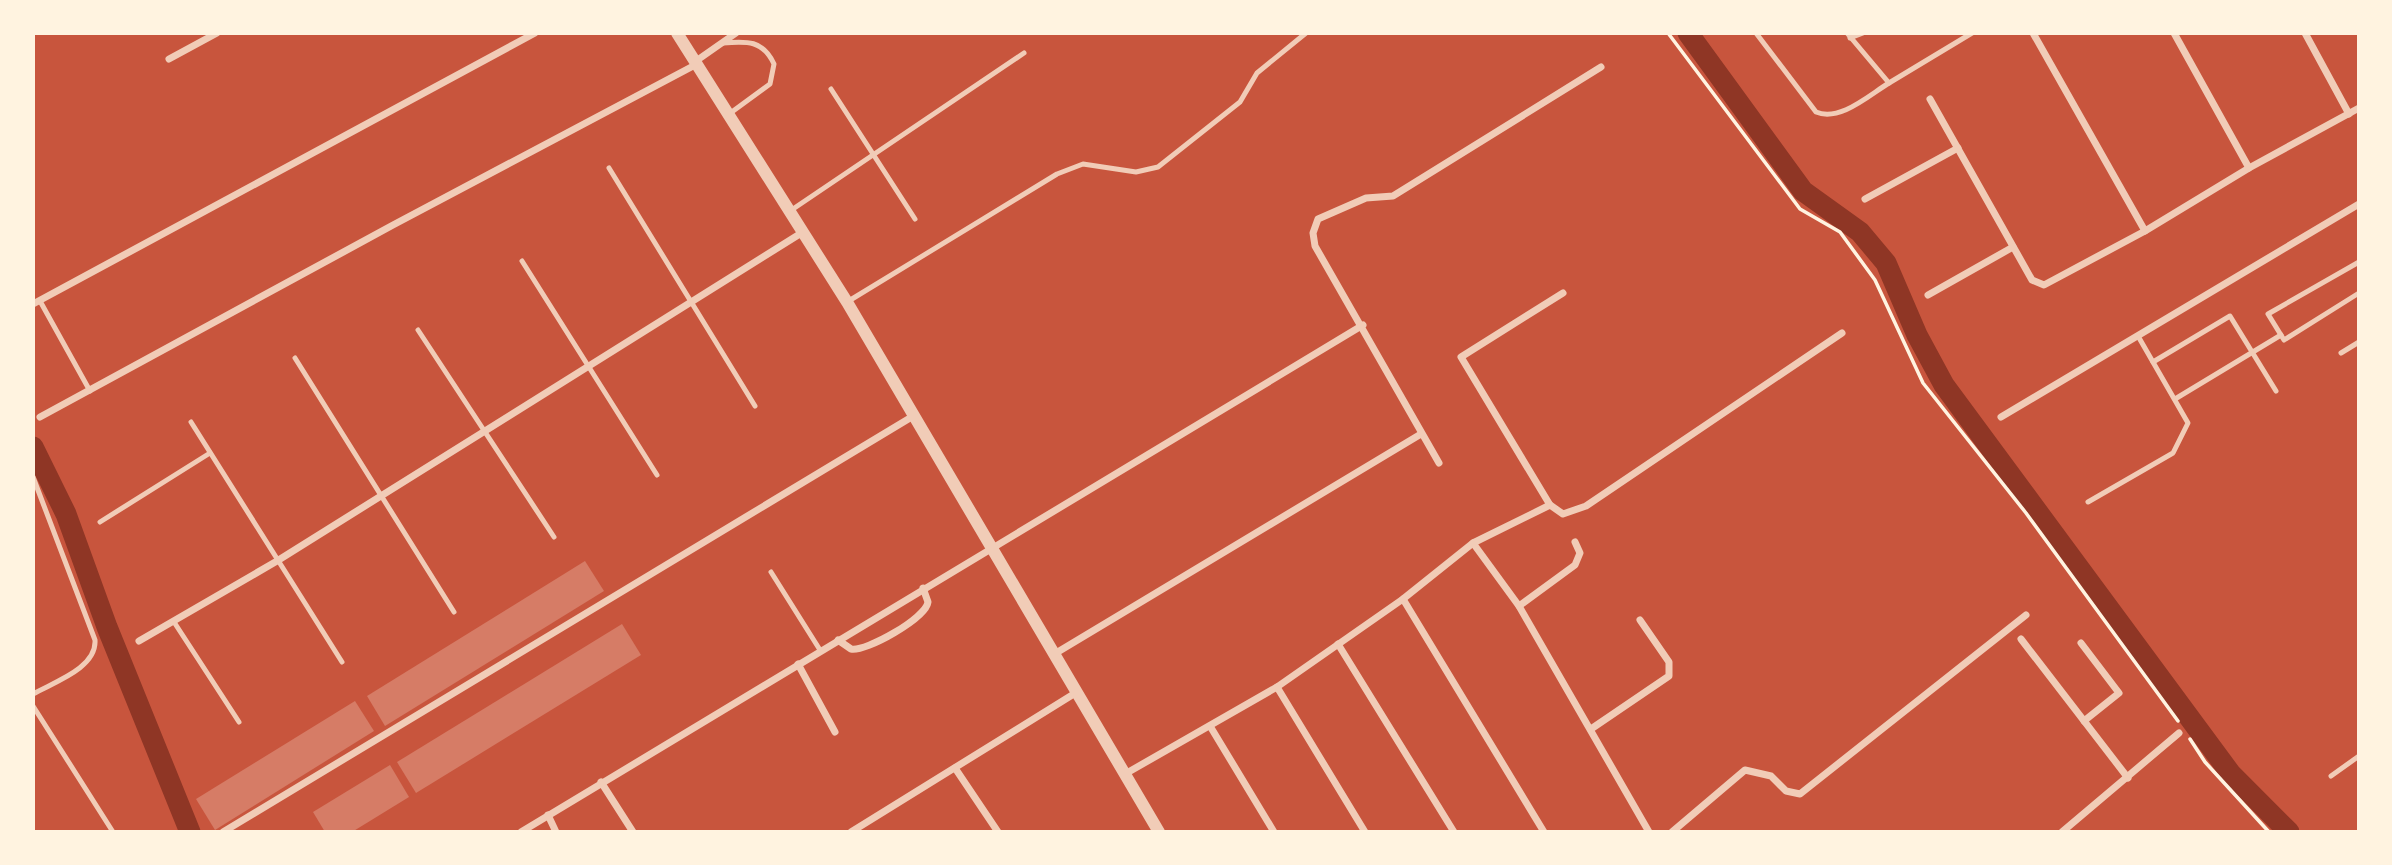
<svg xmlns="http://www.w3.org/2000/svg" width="2392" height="865" viewBox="0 0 2392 865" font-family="Lato,sans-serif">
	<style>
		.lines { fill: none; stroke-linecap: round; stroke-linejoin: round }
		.canal { stroke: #8f3625; stroke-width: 21 }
		.building { fill: #d67c66 }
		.path { stroke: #fff3e0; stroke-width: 3.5 }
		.service { stroke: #f1ccb7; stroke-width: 5 }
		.minor { stroke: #f1ccb7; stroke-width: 7 }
		.tertiary { stroke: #f1ccb7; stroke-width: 12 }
	</style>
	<rect width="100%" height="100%" fill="#c8553d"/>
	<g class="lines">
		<!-- canal -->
		<g class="canal">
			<polyline points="1688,33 1803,191 1860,232 1886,263 1917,335 1944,385 2231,774 2289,832"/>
			<polyline points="33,447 66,514 107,627 190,832"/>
		</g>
	</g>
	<!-- building -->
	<g class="building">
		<polygon points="585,561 604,591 385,726 367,696"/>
		<polygon points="622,624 641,655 416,793 397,762"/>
		<polygon points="355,701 374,731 215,830 196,799"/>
		<polygon points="390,765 409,797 352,832 325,832 313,812"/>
	</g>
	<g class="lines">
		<!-- path -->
		<g class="path">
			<polyline points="1668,33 1800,209 1840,232 1875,280 1923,383 2026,513 2178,721"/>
			<polyline points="2190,739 2205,762 2269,832"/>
		</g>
		<!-- service -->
		<g class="service">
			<path d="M1756 33 1816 112C1840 122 1869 95 1889 83"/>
			<polyline points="1847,33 1889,83 1972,33"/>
			<polyline points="1850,38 1863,33"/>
			<path d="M723 43C747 41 763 40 774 64L770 84 729 114"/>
			<polyline points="831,89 915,219"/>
			<polyline points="609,168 755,406"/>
			<polyline points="790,211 1024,53"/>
			<polyline points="522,261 657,475"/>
			<polyline points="2359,262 2268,314 2284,340 2359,293"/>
			<polyline points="40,301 90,391"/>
			<polyline points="847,302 1057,174 1083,164 1136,172 1158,167 1240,102 1257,73 1306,33"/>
			<polyline points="418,330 554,537"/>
			<polyline points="2341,353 2359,342"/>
			<polyline points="295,358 454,612"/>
			<polyline points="2153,362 2230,316 2276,391"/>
			<polyline points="2175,399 2281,335"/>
			<polyline points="191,422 342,662"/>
			<path d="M33 477 95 640C97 668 54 682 33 694"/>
			<polyline points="2088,502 2173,453 2188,423 2138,336"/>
			<polyline points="100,522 210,453"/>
			<polyline points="771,572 820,650"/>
			<polyline points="174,622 239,722"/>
			<polyline points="33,706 113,832"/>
			<polyline points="2331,776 2359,756"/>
		</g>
		<!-- minor -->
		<g class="minor">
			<polyline points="2033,33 2145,231"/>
			<polyline points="2174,33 2249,168"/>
			<polyline points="2305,33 2349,114"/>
			<polyline points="169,59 217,33"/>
			<polyline points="696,61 736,33"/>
			<polyline points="1930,99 2032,280 2044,285 2145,231 2249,168 2359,108"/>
			<polyline points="1865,199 1958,148"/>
			<polyline points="1563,293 1461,357 1550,505 1563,514 1586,506 1842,333"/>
			<polyline points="1928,295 2013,247"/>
			<polyline points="33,304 535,33"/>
			<polyline points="40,417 393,225 697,64"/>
			<polyline points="2001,417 2359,204"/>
			<polyline points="1439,463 1315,246 1313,233 1318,219 1366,198 1393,196 1601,67"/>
			<polyline points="1473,543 1519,606 1649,832"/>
			<polyline points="1403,599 1544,832"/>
			<polyline points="1519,606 1575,565 1580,553 1575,542"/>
			<polyline points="2021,639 2128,778"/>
			<path d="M838 640 851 649C866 652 926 618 928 602L923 588"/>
			<polyline points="139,641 277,561 803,232"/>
			<polyline points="2081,643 2119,693 2084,721"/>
			<polyline points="1338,644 1454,832"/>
			<polyline points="1056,653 1421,434"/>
			<polyline points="798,664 835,732"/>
			<polyline points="1277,687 1365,832"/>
			<polyline points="1210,726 1274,832"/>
			<polyline points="1591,729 1669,676 1669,662 1640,620"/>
			<polyline points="955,768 998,832"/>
			<polyline points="1125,774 1277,687 1403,599 1473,543 1550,505"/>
			<polyline points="601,782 633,832"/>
			<polyline points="548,815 556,832"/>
			<polyline points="223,832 915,415"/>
			<polyline points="521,832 1363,325"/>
			<polyline points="851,832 1077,692"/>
			<polyline points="1672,832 1745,770 1771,776 1786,791 1800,794 2026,615"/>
			<polyline points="2062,832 2179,733"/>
		</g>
		<!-- tertiary -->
		<polyline class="tertiary" points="677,33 847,302 1159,832"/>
	</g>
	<!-- border -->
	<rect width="2392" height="865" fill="none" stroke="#fff3e0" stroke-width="70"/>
</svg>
